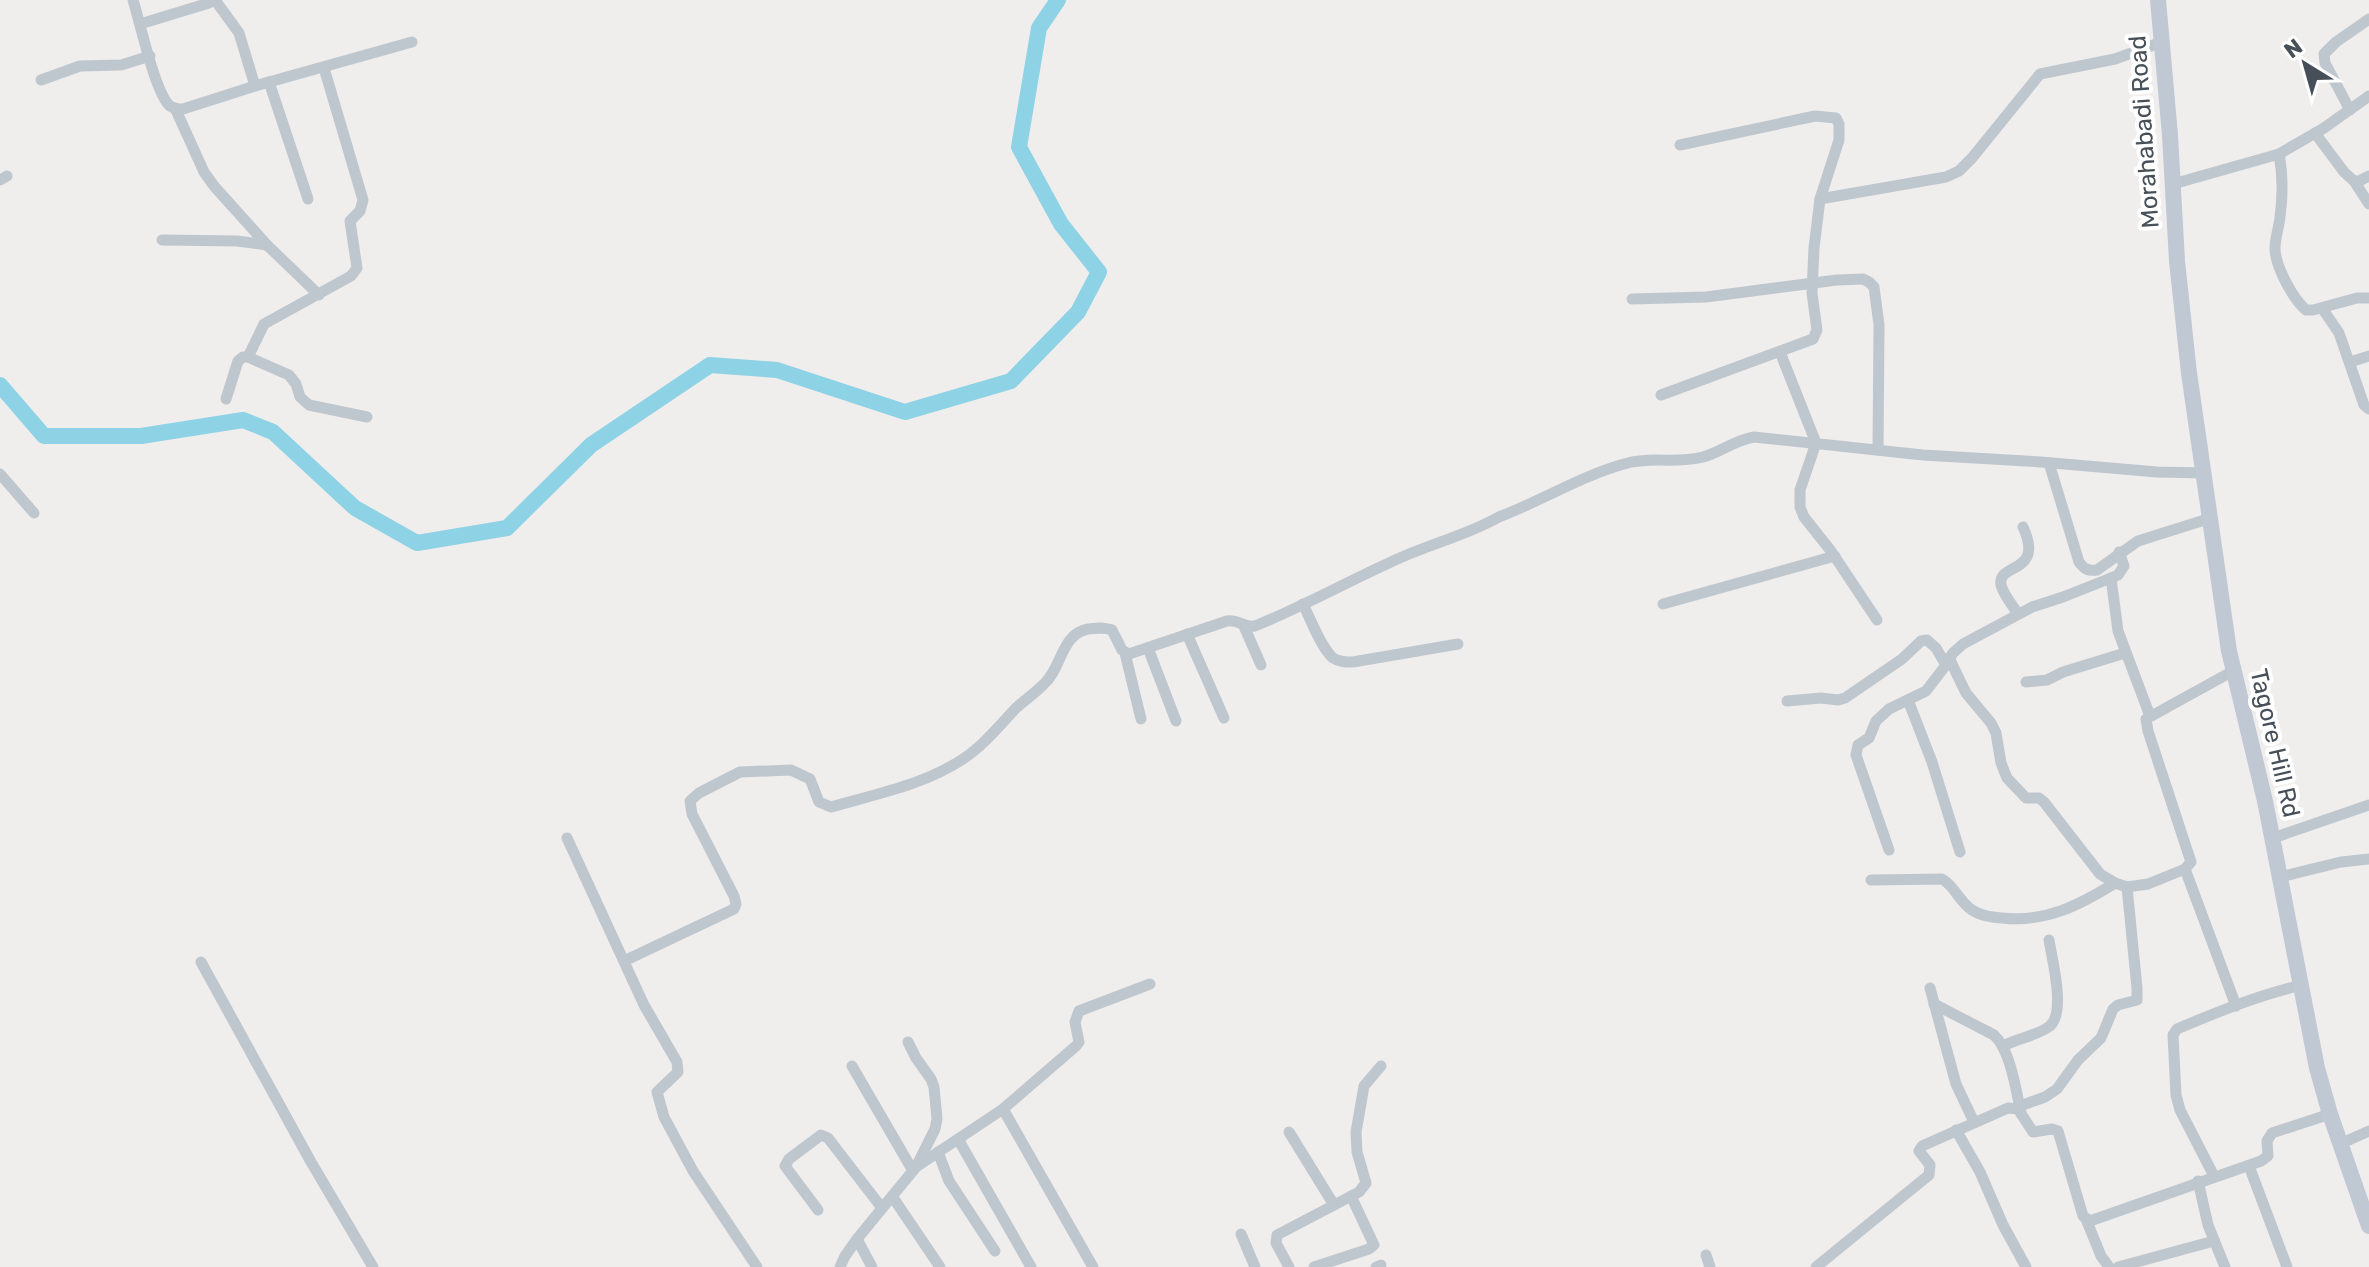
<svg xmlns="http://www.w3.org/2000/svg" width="2369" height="1267" viewBox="0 0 2369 1267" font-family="Rubik,sans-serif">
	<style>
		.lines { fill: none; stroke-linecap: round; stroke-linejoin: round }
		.river { stroke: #8ed2e5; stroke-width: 16 }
		.minor { stroke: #bfc7ce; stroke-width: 11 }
		.secondary { stroke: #bfc8d3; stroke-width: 16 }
		.labels { text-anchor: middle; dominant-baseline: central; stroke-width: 8; stroke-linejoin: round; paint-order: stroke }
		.street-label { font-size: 24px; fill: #475059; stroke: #fff }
	</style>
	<rect width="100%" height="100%" fill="#f0eded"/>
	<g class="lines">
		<!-- river -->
		<polyline class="river" points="0,385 44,436 141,436 243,420 273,432 355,508 417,543 507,528 591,445 710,365 777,370 905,412 1011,381 1078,312 1099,272 1061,224 1019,147 1039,28 1058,0"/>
		<!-- minor -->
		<g class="minor">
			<path d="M133 0C140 22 155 93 170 106 175 109 177 109 183 109L255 86 412 42"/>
			<polyline points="215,0 239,33 255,86"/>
			<polyline points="140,24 209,3 212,0"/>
			<polyline points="41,80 80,66 121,65 150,56"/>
			<polyline points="269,82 308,199"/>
			<polyline points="175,108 204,172 214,186 267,245 319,295"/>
			<polyline points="2350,110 2325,63 2324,54 2336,42 2369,19"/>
			<polyline points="2315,133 2344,172 2354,181 2359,181 2369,176"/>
			<path d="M2279 154C2283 175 2283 195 2280 217 2279 227 2275 238 2275 248 2275 266 2293 299 2306 310H2313L2357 298H2369"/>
			<polyline points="0,180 7,176"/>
			<polyline points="2354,181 2369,204"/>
			<polyline points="2173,184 2279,154 2324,128 2369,96"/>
			<polyline points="1820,199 1946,177 1959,171 1972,158 2040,74 2115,59 2162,42"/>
			<polyline points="162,240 237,241 267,245"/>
			<polyline points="1632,299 1706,297 1837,280 1863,279 1869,282 1874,287 1879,325 1878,450"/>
			<polyline points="2322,308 2339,333 2364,405 2369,409"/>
			<polyline points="1780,352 1816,443 1800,490 1800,507 1804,517 1831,551 1877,620"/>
			<polyline points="248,357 289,375 296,384 300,397 309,405 367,417"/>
			<polyline points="2350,362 2369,356"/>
			<polyline points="1661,395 1813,339 1817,330 1812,293 1814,248 1820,199 1839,140 1839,124 1836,118 1815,116 1680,145"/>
			<polyline points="226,399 238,361 243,357 248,357 264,324 351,276 357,268 350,221 360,211 363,200 324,68"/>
			<path d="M2049 463 2079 562C2085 570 2088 571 2097 570L2138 541 2211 518"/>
			<polyline points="0,474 34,513"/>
			<polyline points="2111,578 2118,631 2150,716"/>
			<path d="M1303 604C1310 618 1321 648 1333 658 1339 662 1346 662 1353 662L1458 644"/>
			<polyline points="1663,604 1835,556"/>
			<path d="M2018 614C2013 606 2003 594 2001 585 1997 562 2045 575 2023 527"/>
			<polyline points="1243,624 1261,665"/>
			<polyline points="1187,634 1224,718"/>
			<polyline points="1148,648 1176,721"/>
			<polyline points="1125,653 1141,719"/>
			<polyline points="1949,658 1966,693 1991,723 1996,733 2001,763 2007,778 2026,798 2039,798 2044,802 2100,874 2115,883 2127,887 2148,884 2185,869 2191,862 2148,731 2146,719 2233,671"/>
			<polyline points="2026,682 2047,680 2063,672 2125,653"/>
			<polyline points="1908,700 1932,762 1960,852"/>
			<polyline points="1787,701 1821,698 1838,700 1845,698 1902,659 1921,641 1927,640 1936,648 1946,665"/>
			<polyline points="567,838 644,1005 677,1062 678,1072 657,1092 664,1117 693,1171 757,1267"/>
			<polyline points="2273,838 2369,805"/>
			<polyline points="1889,850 1856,755 1858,745 1869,738 1876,721 1889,709 1926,691 1946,665 1953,653 1963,644 2032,607 2063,597 2111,578 2118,575 2124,566 2119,552"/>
			<polyline points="2185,869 2236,1006"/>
			<polyline points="2280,877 2341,862 2369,859"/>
			<path d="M1871 880 1942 879C1955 886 1959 902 1972 910 1981 916 1992 917 2002 918 2045 923 2080 905 2115 883"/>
			<path d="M624 961 734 909 736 904 734 896 692 814 690 801 699 793 740 772 791 770 810 779 819 802 831 807C876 794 924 785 963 759 984 745 999 726 1016 708 1025 700 1035 693 1044 684 1062 668 1061 634 1088 629 1097 628 1104 627 1112 630L1122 650 1129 654 1227 621C1238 619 1244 628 1255 626 1305 606 1352 579 1402 557 1434 543 1469 534 1499 517 1541 501 1581 476 1624 464 1650 456 1677 464 1703 457 1721 452 1735 440 1754 437L1923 455 2041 462 2157 472 2205 473"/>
			<polyline points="201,962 311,1162 373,1267"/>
			<polyline points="1930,988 1956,1084 1974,1122"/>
			<path d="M1934 1004 1994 1035C2011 1051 2016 1091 2021 1113"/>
			<path d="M2003 1046C2018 1038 2037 1036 2050 1026 2066 1012 2052 959 2049 940"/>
			<polyline points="852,1066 913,1171"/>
			<polyline points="2020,1106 2045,1097 2057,1089 2078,1060 2101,1038 2113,1009 2118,1005 2137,1000 2137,988 2127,887"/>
			<polyline points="1003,1109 1093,1267"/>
			<polyline points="1956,1130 1980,1172 2003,1225 2026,1267"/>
			<polyline points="1289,1132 1334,1205"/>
			<polyline points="958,1139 1031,1267"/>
			<polyline points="2340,1144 2369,1131"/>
			<polyline points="938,1152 949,1181 995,1251"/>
			<polyline points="2249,1166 2287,1267"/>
			<polyline points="916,1167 1003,1109 1076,1046 1079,1042 1075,1022 1079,1011 1150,984"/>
			<path d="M2214 1176 2180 1110 2176 1095 2173 1035 2177 1029C2217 1012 2259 995 2302 985"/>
			<polyline points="2198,1181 2208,1225 2225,1267"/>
			<polyline points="892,1196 940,1267"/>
			<polyline points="818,1210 785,1166 789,1159 821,1135 828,1138 882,1208"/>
			<polyline points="2086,1219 2101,1256 2109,1267"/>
			<polyline points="1241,1234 1255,1267"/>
			<polyline points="857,1239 916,1167 935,1129 937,1119 934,1087 931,1079 916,1058 908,1042"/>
			<polyline points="1706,1255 1710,1267"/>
			<polyline points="840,1267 845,1256 857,1239 872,1267"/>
			<polyline points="1289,1267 1276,1243 1277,1235 1359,1192 1366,1183 1357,1152 1356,1132 1364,1086 1381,1066"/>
			<polyline points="1314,1267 1369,1249 1374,1245 1351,1196"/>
			<polyline points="1376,1267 1381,1265"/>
			<polyline points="1816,1267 1929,1175 1930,1165 1919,1151 1922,1146 2008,1108 2018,1109 2033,1132 2052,1129 2058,1131 2083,1216 2090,1221 2261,1161 2268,1156 2267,1141 2272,1133 2330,1114"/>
			<polyline points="2118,1267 2214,1241"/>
		</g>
		<!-- secondary -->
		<polyline class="secondary" points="2158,0 2170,135 2177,261 2189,373 2229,651 2265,801 2317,1068 2330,1114 2369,1226"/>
	</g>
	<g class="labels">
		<!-- street labels -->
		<g class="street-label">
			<text transform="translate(2144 132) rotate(-94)">Morahabadi Road</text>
			<text transform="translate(2275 743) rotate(77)">Tagore Hill Rd</text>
		</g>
	</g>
	<!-- north arrow -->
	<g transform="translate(2305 64) rotate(323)" stroke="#ffffff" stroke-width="6" paint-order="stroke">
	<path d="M0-6L14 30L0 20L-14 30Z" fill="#475059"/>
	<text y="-12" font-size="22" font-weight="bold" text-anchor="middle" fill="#475059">N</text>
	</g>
</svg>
